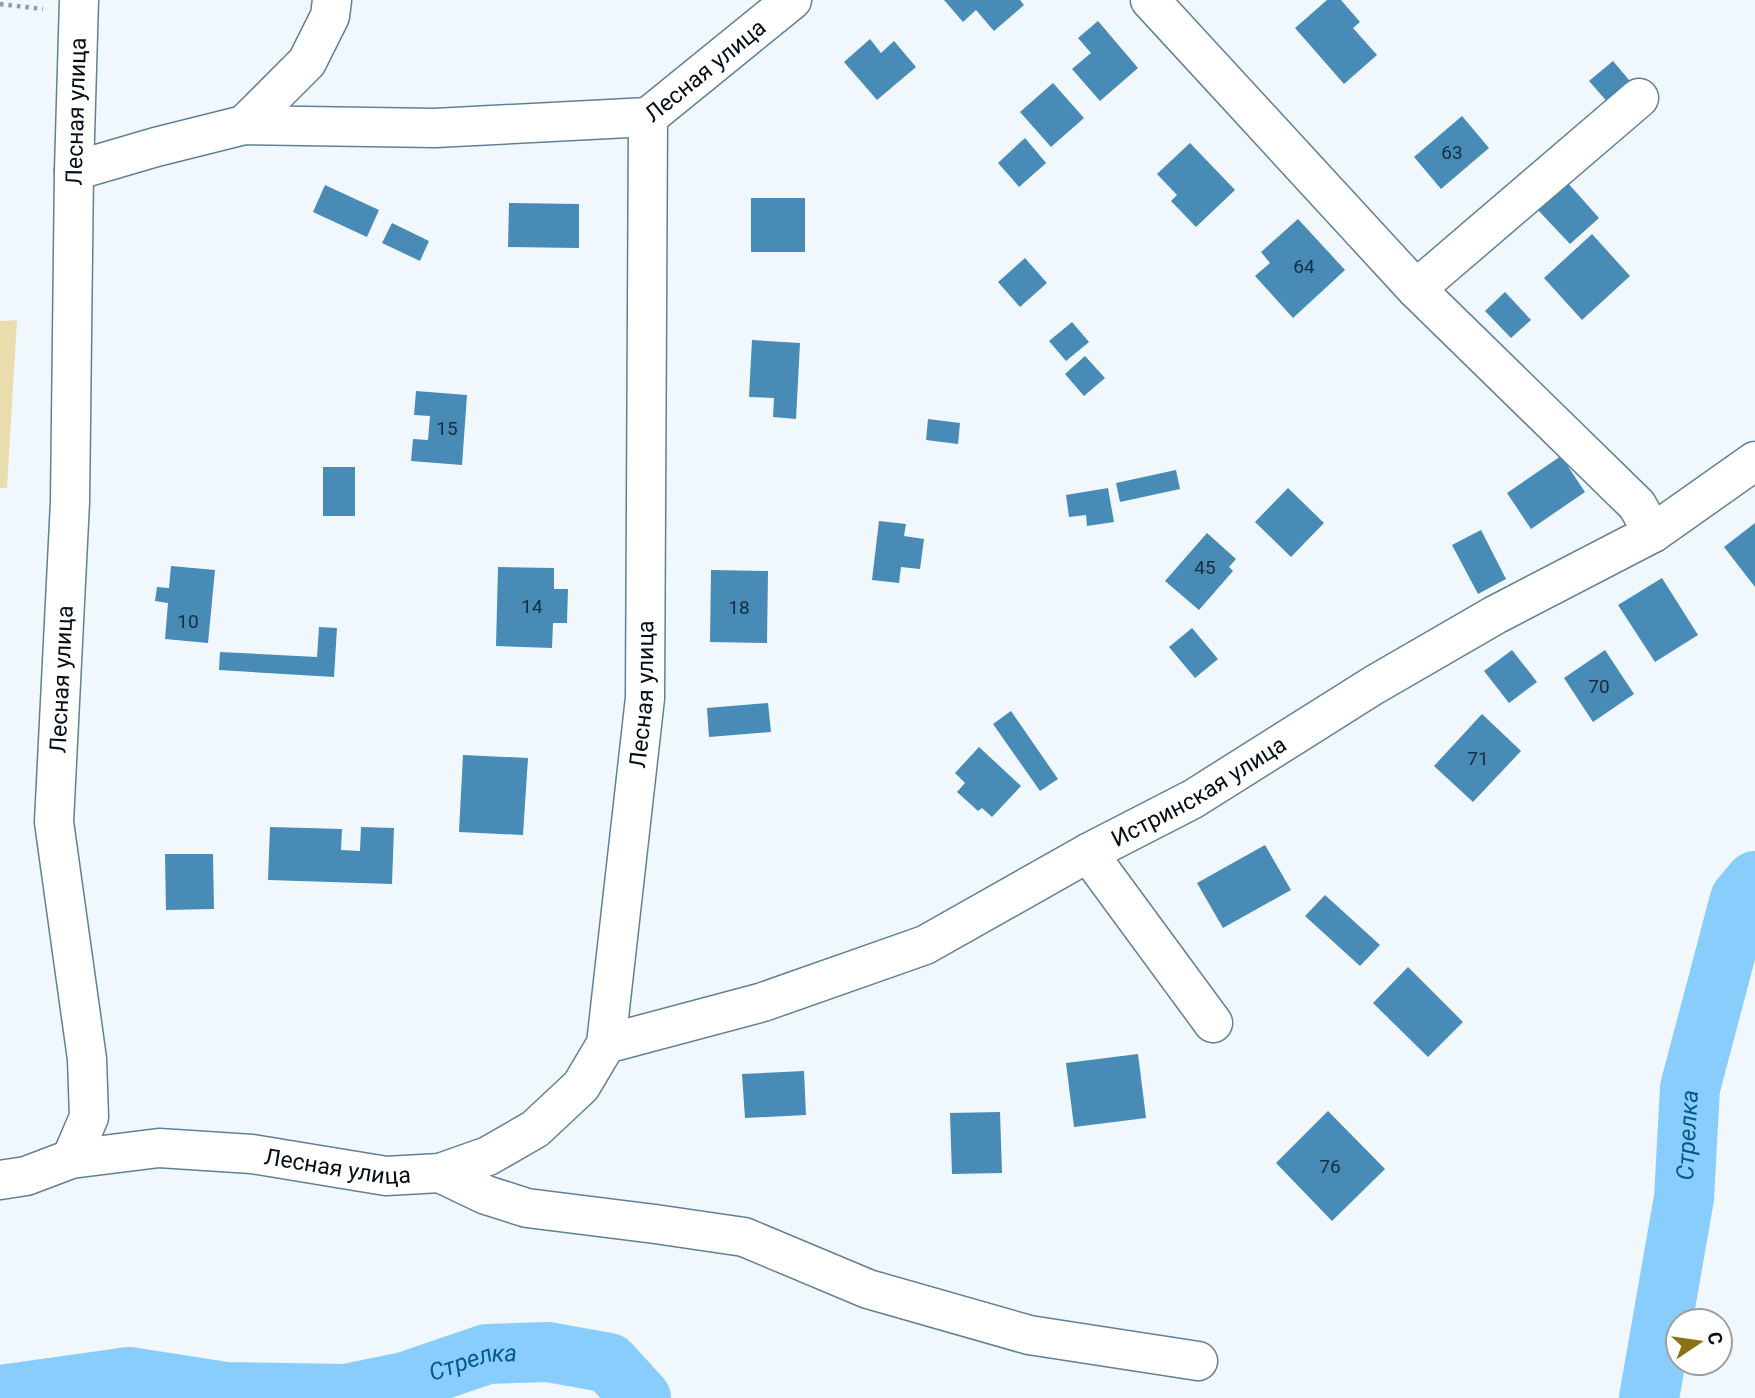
<svg xmlns="http://www.w3.org/2000/svg" width="1755" height="1398" viewBox="0 0 1755 1398" font-family="Roboto,sans-serif">
	<style>
		.green { fill: #eaddad }
		.lines { fill: none; stroke-linecap: round; stroke-linejoin: round }
		.river { stroke: #89cdfc; stroke-width: 60 }
		.building { fill: #488bb6 }
		.minor-casing { stroke: #618096; stroke-width: 41 }
		.path { stroke: #929ba1; stroke-width: 4.5; stroke-dasharray: 3.5 5; stroke-linecap: butt }
		.minor { stroke: #fff; stroke-width: 38 }
		.labels { text-anchor: middle; dominant-baseline: central; stroke-width: 5; stroke-linejoin: round; paint-order: stroke }
		.number-label { font-size: 19px; fill: #152e3f }
		.street-label { font-size: 23px; fill: #040f17; stroke: #fff }
		.water-label { font-size: 24px; font-style: italic; fill: #045a85; stroke: #fff }
	</style>
	<rect width="100%" height="100%" fill="#f1f8fd"/>
	<!-- green -->
	<polygon class="green" points="17,320 7,488 0,488 0,321"/>
	<g class="lines">
		<!-- river -->
		<g class="river">
			<path id="s1" d="M0 1395 129 1377 225 1392 346 1394 405 1382 487 1354 548 1352 609 1363 641 1398"/>
			<path id="s2" d="M1649 1398 1684 1198 1690 1088 1740 899 1755 881"/>
		</g>
	</g>
	<!-- building -->
	<g class="building">
		<polygon points="944,0 1020,0 1024,5 994,31 976,10 963,22"/>
		<polygon points="1327,0 1341,0 1360,22 1353,28 1377,55 1344,84 1295,28"/>
		<polygon points="1098,21 1138,68 1100,101 1072,69 1091,53 1078,38"/>
		<polygon points="870,39 881,53 894,41 916,67 877,100 844,62"/>
		<polygon points="1613,61 1634,86 1611,106 1589,81"/>
		<polygon points="1053,83 1084,118 1051,147 1020,112"/>
		<polygon points="1462,116 1489,148 1441,189 1414,157"/>
		<polygon points="1025,138 1046,163 1019,187 998,163"/>
		<polygon points="1190,143 1235,190 1196,227 1171,201 1177,195 1157,174"/>
		<polygon points="1567,182 1599,218 1570,244 1537,209"/>
		<polygon points="325,185 379,210 367,237 313,212"/>
		<rect x="751" y="198" width="54" height="54"/>
		<polygon points="509,203 579,204 579,248 508,247"/>
		<polygon points="1298,219 1345,270 1293,318 1255,276 1270,263 1261,252"/>
		<polygon points="392,223 429,241 420,261 382,243"/>
		<polygon points="1592,234 1630,276 1582,320 1544,278"/>
		<polygon points="1025,258 1047,283 1020,307 998,282"/>
		<polygon points="1505,292 1531,320 1511,338 1485,311"/>
		<polygon points="1072,322 1089,342 1066,361 1049,341"/>
		<polygon points="752,340 800,343 796,419 773,417 774,398 749,397"/>
		<polygon points="1085,356 1105,378 1084,396 1065,374"/>
		<polygon points="416,391 467,395 462,465 411,461 413,439 428,440 430,416 414,415"/>
		<polygon points="928,419 960,423 958,444 926,440"/>
		<polygon points="1561,456 1585,492 1531,529 1507,493"/>
		<rect x="323" y="467" width="32" height="49"/>
		<polygon points="1176,470 1180,489 1120,502 1116,483"/>
		<polygon points="1108,488 1114,522 1087,526 1086,515 1069,517 1066,495"/>
		<polygon points="1288,488 1324,523 1291,557 1255,522"/>
		<polygon points="879,521 906,524 904,536 924,539 920,569 901,567 899,583 872,580"/>
		<polygon points="1755,523 1755,587 1724,547"/>
		<polygon points="1481,530 1506,579 1478,594 1452,545"/>
		<polygon points="1207,533 1236,559 1229,567 1233,571 1199,610 1165,581"/>
		<polygon points="171,566 215,570 208,643 165,639 168,603 155,601 157,587 169,588"/>
		<polygon points="498,567 554,568 554,589 568,589 567,623 553,623 552,648 496,646"/>
		<polygon points="711,570 768,571 767,643 710,642"/>
		<polygon points="1662,578 1698,635 1655,662 1618,605"/>
		<polygon points="319,627 337,628 334,677 219,670 220,652 317,657"/>
		<polygon points="1192,628 1218,659 1195,678 1169,647"/>
		<polygon points="1512,650 1537,682 1509,703 1484,671"/>
		<polygon points="1605,650 1634,694 1593,722 1564,678"/>
		<polygon points="768,703 771,732 709,737 707,708"/>
		<polygon points="1011,711 1058,779 1040,791 993,724"/>
		<polygon points="1482,714 1521,751 1473,802 1434,766"/>
		<polygon points="979,747 1021,786 992,817 982,808 978,811 957,792 965,783 955,773"/>
		<polygon points="463,755 528,758 523,835 459,832"/>
		<polygon points="270,827 342,829 341,850 360,851 361,827 394,828 392,884 268,880"/>
		<polygon points="1265,845 1291,890 1223,928 1197,883"/>
		<polygon points="165,854 213,854 214,909 166,910"/>
		<polygon points="1325,895 1380,945 1360,966 1305,916"/>
		<polygon points="1408,967 1463,1022 1428,1057 1373,1003"/>
		<polygon points="1138,1054 1146,1118 1074,1127 1066,1063"/>
		<polygon points="804,1071 806,1115 745,1118 742,1074"/>
		<polygon points="1328,1111 1385,1169 1332,1221 1276,1163"/>
		<polygon points="1000,1112 1002,1173 952,1174 950,1113"/>
	</g>
	<g class="lines">
		<!-- minor casing -->
		<g class="minor-casing">
			<g id="minor">
				<polyline points="1150,0 1416,289 1637,505 1653,533"/>
				<polyline points="244,125 307,62 330,16 332,0"/>
				<polyline points="74,171 156,147 244,125 435,128 648,117"/>
				<polyline points="1416,289 1639,98"/>
				<polyline points="1088,853 1213,1023"/>
				<path id="s3" d="M606 1044 763 1002 925 945 1088 853 1193 799 1374 685 1495 615 1653 533 1755 461"/>
				<path id="s4" d="M71 1159 89 1117 87 1059 54 822 70 502 74 171 79 0"/>
				<polyline points="440,1173 486,1195 527,1208 655,1224 744,1237 868,1289 1029,1335 1198,1361"/>
				<path id="s5" d="M0 1180 26 1176 71 1159 159 1148 252 1154 386 1176 440 1173 488 1156 535 1129 581 1086 606 1044 645 698 648 117 792 0"/>
			</g>
		</g>
		<!-- path -->
		<polyline class="path" points="0,4 43,9"/>
		<!-- minor -->
		<use href="#minor" class="minor"/>
	</g>
	<g class="labels">
		<!-- number labels -->
		<g class="number-label">
			<text x="1452" y="152">63</text>
			<text x="1304" y="266">64</text>
			<text x="447" y="428">15</text>
			<text x="1205" y="567">45</text>
			<text x="532" y="606">14</text>
			<text x="739" y="607">18</text>
			<text x="188" y="621">10</text>
			<text x="1599" y="686">70</text>
			<text x="1478" y="758">71</text>
			<text x="1330" y="1166">76</text>
		</g>
		<!-- street labels -->
		<g class="street-label">
			<text stroke="none"><textPath href="#s5" startOffset="1666">Лесная улица</textPath></text>
			<text stroke="none"><textPath href="#s4" startOffset="1054">Лесная улица</textPath></text>
			<text stroke="none"><textPath href="#s4" startOffset="486">Лесная улица</textPath></text>
			<text stroke="none"><textPath href="#s5" startOffset="1015">Лесная улица</textPath></text>
			<text stroke="none"><textPath href="#s3" startOffset="648">Истринская улица</textPath></text>
			<text stroke="none"><textPath href="#s5" startOffset="343">Лесная улица</textPath></text>
		</g>
		<!-- water labels -->
		<g class="water-label">
			<text stroke="none"><textPath href="#s2" startOffset="266">Стрелка</textPath></text>
			<text stroke="none"><textPath href="#s1" startOffset="480">Стрелка</textPath></text>
		</g>
	</g>
	<!-- north arrow -->
	<g transform="translate(1699 1342) rotate(77)"><circle r="33" fill="#ffffff" stroke="#9b9fa2" stroke-width="2"/>
	<path d="M0-5L12 26L0 18L-12 26Z" fill="#897214"/>
	<text y="-10" font-size="19" font-weight="bold" text-anchor="middle" fill="#040f17">С</text>
	</g>
</svg>
